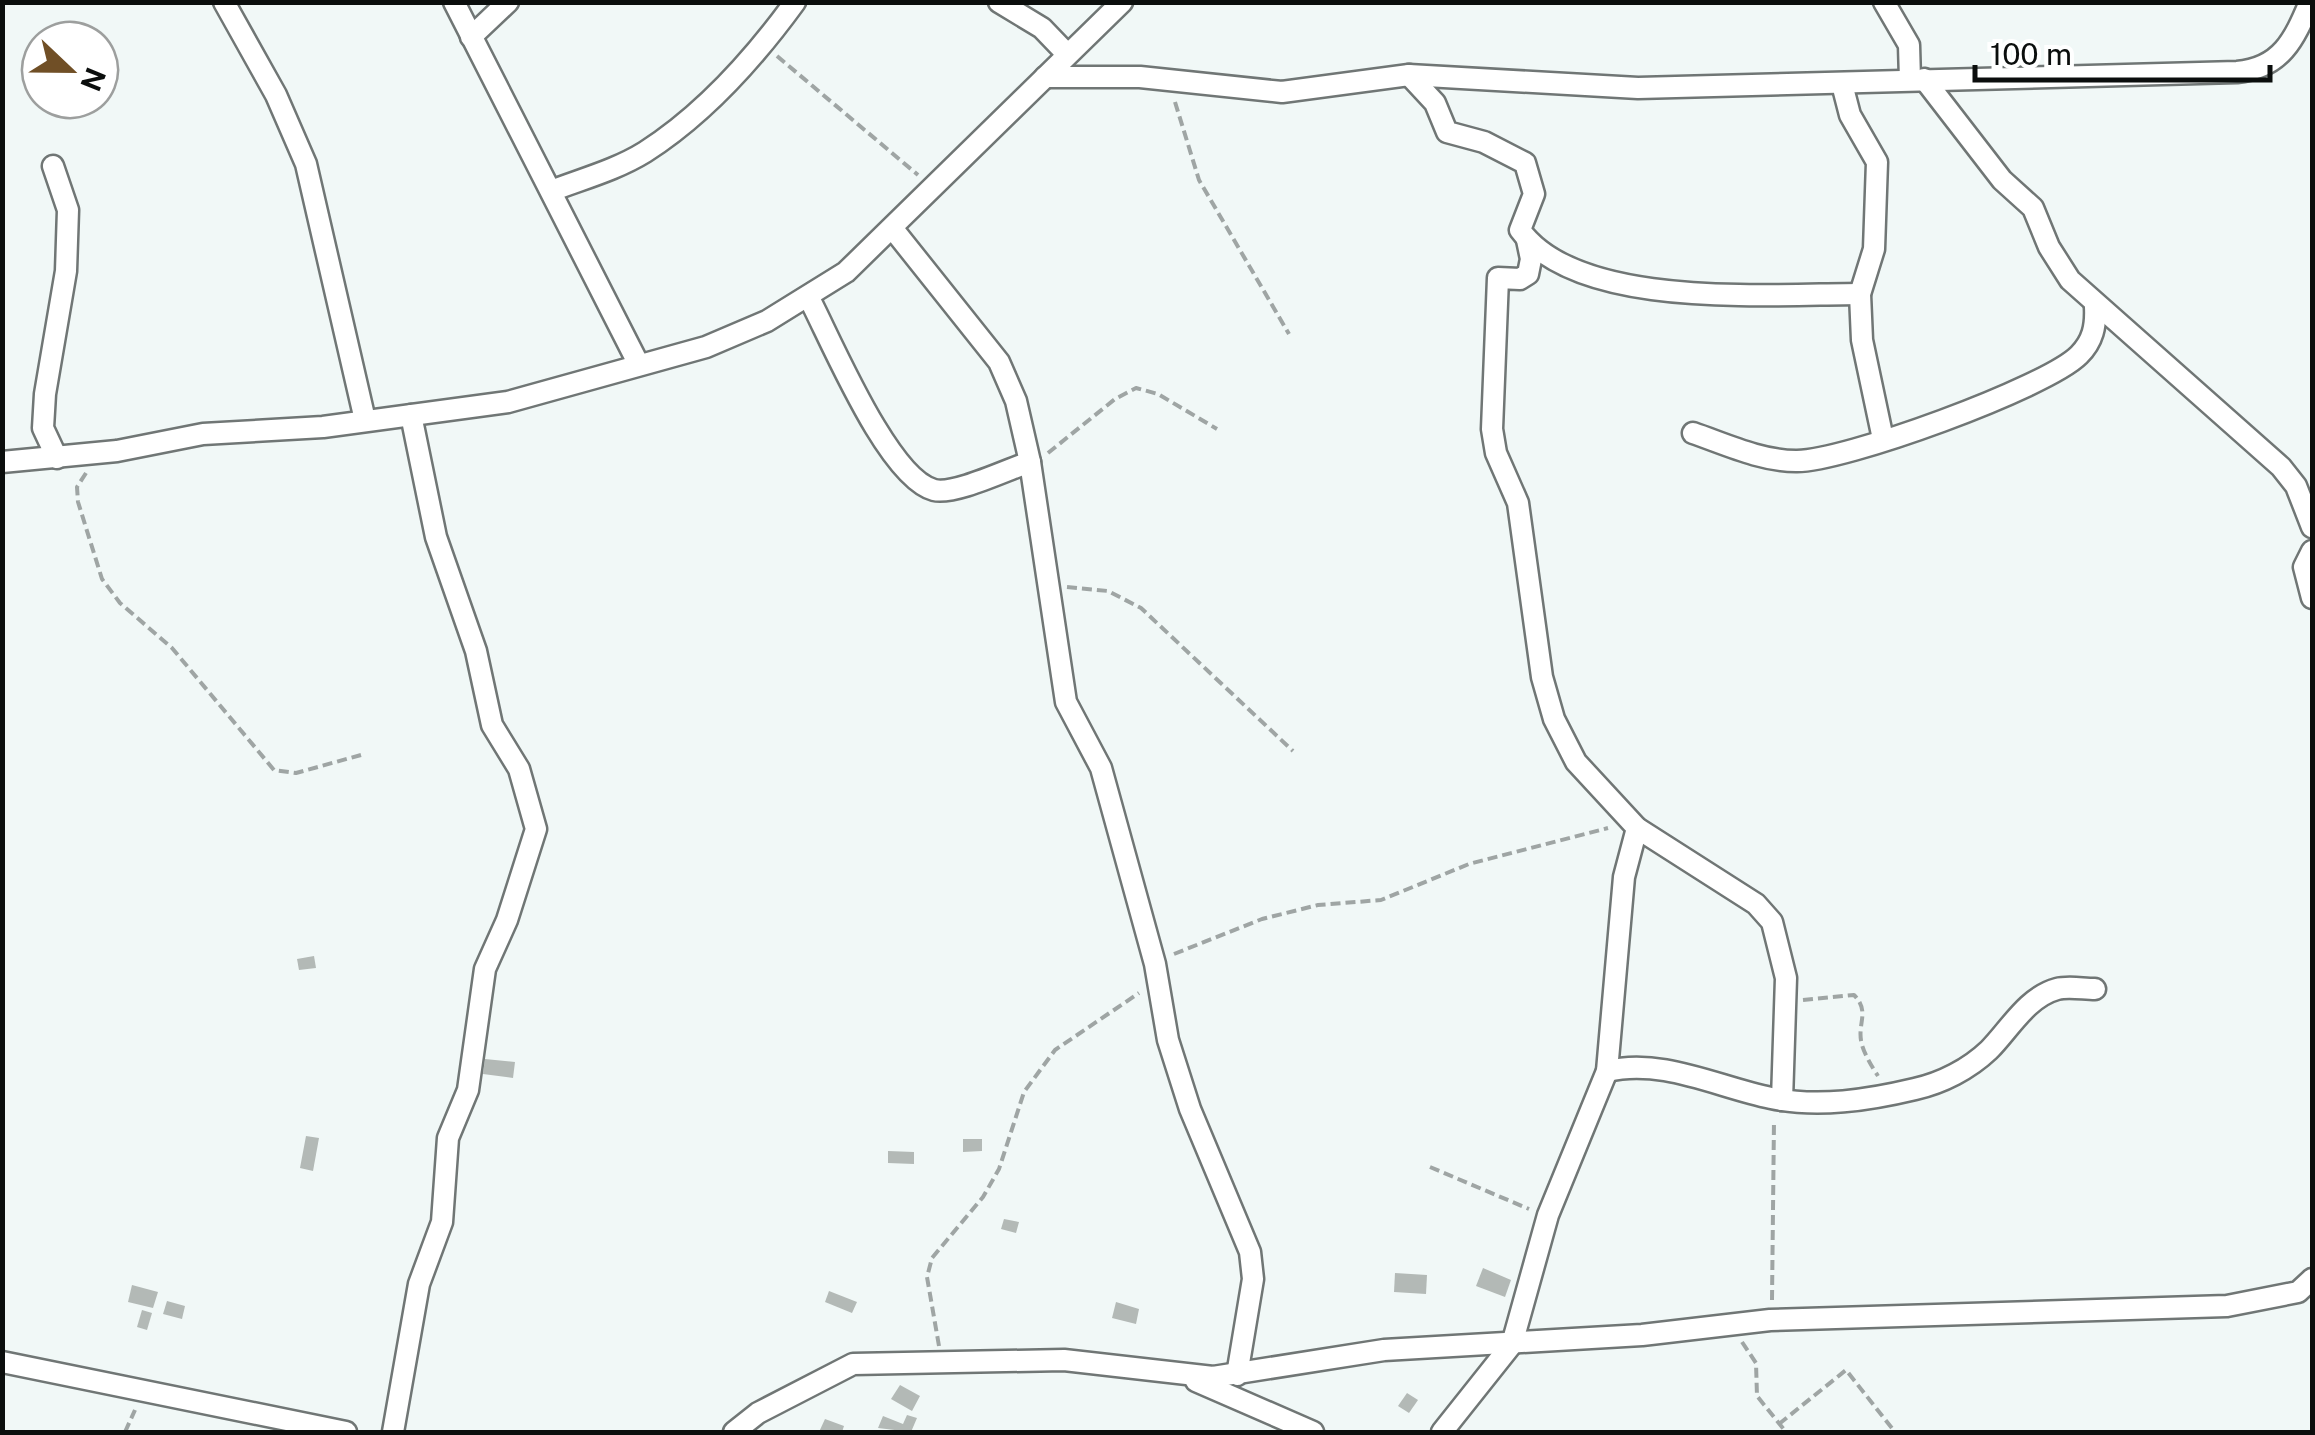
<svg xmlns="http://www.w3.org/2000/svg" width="2315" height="1435" viewBox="0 0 2315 1435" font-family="'Public Sans',sans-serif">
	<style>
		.building { fill: #b3b9b6 }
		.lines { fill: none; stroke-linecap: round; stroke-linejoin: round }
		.minor-casing { stroke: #707675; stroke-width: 25 }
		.path { stroke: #9fa5a4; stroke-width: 4; stroke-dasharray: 10 5; stroke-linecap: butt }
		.minor { stroke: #fff; stroke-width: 20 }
	</style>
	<rect width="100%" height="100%" fill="#f1f8f7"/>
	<!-- building -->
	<g class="building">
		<polygon points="314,956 316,968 299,970 297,959"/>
		<polygon points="485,1059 515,1062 513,1078 483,1074"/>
		<polygon points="306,1136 319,1138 313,1171 300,1168"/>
		<polygon points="963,1139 982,1139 982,1151 963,1152"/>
		<polygon points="888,1151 914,1152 914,1164 888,1163"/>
		<polygon points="1004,1219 1019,1222 1016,1233 1001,1229"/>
		<polygon points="1483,1268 1511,1280 1505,1297 1476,1286"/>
		<polygon points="1395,1273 1427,1275 1426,1294 1394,1292"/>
		<polygon points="132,1285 158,1292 153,1308 128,1302"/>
		<polygon points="829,1291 857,1302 852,1313 825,1302"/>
		<polygon points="167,1301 185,1306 182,1319 163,1314"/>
		<polygon points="1116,1302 1139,1309 1136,1324 1112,1318"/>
		<polygon points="142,1310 152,1313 147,1330 137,1327"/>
		<polygon points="900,1385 920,1396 912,1411 891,1399"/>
		<polygon points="1407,1393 1418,1400 1409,1413 1398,1406"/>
		<polygon points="907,1415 917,1418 911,1432 878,1428 883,1416 903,1424"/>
		<polygon points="825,1419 844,1426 842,1432 819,1432"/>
	</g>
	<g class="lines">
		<!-- minor casing -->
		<g class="minor-casing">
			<g id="minor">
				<polyline points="224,2 276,95 306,164 365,420"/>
				<polyline points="454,2 638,363"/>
				<polyline points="999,2 1042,28 1067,54"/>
				<polyline points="1884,2 1909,45 1910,80"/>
				<polyline points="471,37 508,2"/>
				<path d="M1409 75 1435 103 1447 132 1484 142 1525 163 1534 194 1520 230C1578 310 1770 294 1860 294"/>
				<path d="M1045 77H1140L1282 92 1409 75 1638 88 2237 72C2281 68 2294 40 2310 2"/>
				<polyline points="1924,79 2002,180 2033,208 2049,247 2070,280 2281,467 2296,486 2312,527"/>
				<polyline points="1842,84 1850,115 1877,162 1874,249 1860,294 1862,340 1883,439"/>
				<polyline points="53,166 68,210 66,271 45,394 43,428 57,458"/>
				<path d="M551 191C582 179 616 170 645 152 703 115 755 57 795 2"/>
				<polyline points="893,229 999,362 1016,401 1030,462 1066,702 1101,768 1155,964 1168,1040 1190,1109 1250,1252 1253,1279 1237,1375"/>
				<polyline points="1527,240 1531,259 1528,274 1520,279 1498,278 1492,429 1496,453 1518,503 1542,677 1554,719 1576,762 1637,828 1756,904 1772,922 1786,978 1782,1100"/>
				<path d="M809 298C831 340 888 478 934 490 955 495 1008 469 1030 462"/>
				<path d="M1693 433C1725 444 1761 461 1796 461 1842 462 2046 388 2079 355 2093 341 2096 326 2095 307"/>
				<polyline points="2,462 117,451 203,434 323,427 508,402 706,347 767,321 846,272 1122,2"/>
				<polyline points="2312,551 2304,567 2312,598"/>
				<path d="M1607 1071C1663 1058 1717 1087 1771 1098 1818 1108 1869 1100 1915 1089 1942 1083 1969 1069 1989 1050 2009 1030 2027 997 2057 989 2068 986 2083 989 2095 989"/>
				<polyline points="2,1362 346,1432"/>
				<polyline points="1196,1381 1313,1432"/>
				<polyline points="393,1432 419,1284 442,1222 448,1138 468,1090 485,969 507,920 536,829 519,769 492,725 476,651 436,537 411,415"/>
				<polyline points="734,1432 758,1413 853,1364 1064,1360 1213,1377 1384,1350 1642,1335 1770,1320 2227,1306 2298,1292 2312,1279"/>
				<polyline points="1442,1432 1512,1344 1548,1215 1607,1071 1624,877 1637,828"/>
			</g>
		</g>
		<!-- path -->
		<g class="path">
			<polyline points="777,56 918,175"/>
			<polyline points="1175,102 1199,180 1289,334"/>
			<polyline points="1048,453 1115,399 1136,388 1158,394 1217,429"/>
			<polyline points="86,473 77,487 78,502 102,579 120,603 172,648 274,770 296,773 361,755"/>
			<polyline points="1067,587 1108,591 1141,608 1293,751"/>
			<polyline points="1174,954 1262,919 1318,905 1381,900 1469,864 1608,828"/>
			<path d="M1803 1000 1854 995C1871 1012 1856 1024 1862 1045 1865 1055 1872 1067 1878 1076"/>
			<polyline points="1430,1167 1529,1209"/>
			<polyline points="1772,1300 1774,1120"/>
			<polyline points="1742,1342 1756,1363 1757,1396 1786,1432"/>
			<polyline points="939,1346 927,1277 932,1258 983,1197 999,1169 1024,1092 1055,1050 1139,993"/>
			<polyline points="1779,1424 1846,1370 1895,1432"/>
			<polyline points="125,1432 135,1410"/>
		</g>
		<!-- minor -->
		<use href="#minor" class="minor"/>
	</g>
	<!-- border -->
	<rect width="2315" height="1435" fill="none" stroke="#0b0e0d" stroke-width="10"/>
	<!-- north arrow -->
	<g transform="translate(70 70) rotate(112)"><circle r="48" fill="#ffffff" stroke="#9d9f9e" stroke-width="2.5"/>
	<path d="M0-8L18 38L0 25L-18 38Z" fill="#704f26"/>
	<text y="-15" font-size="28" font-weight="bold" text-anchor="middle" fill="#0b0e0d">N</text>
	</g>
	<!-- scale -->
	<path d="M1975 65v15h295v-15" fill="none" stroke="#0b0e0d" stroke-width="5"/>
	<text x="1990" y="65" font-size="30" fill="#0b0e0d" stroke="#ffffff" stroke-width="8" paint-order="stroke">100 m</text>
</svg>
